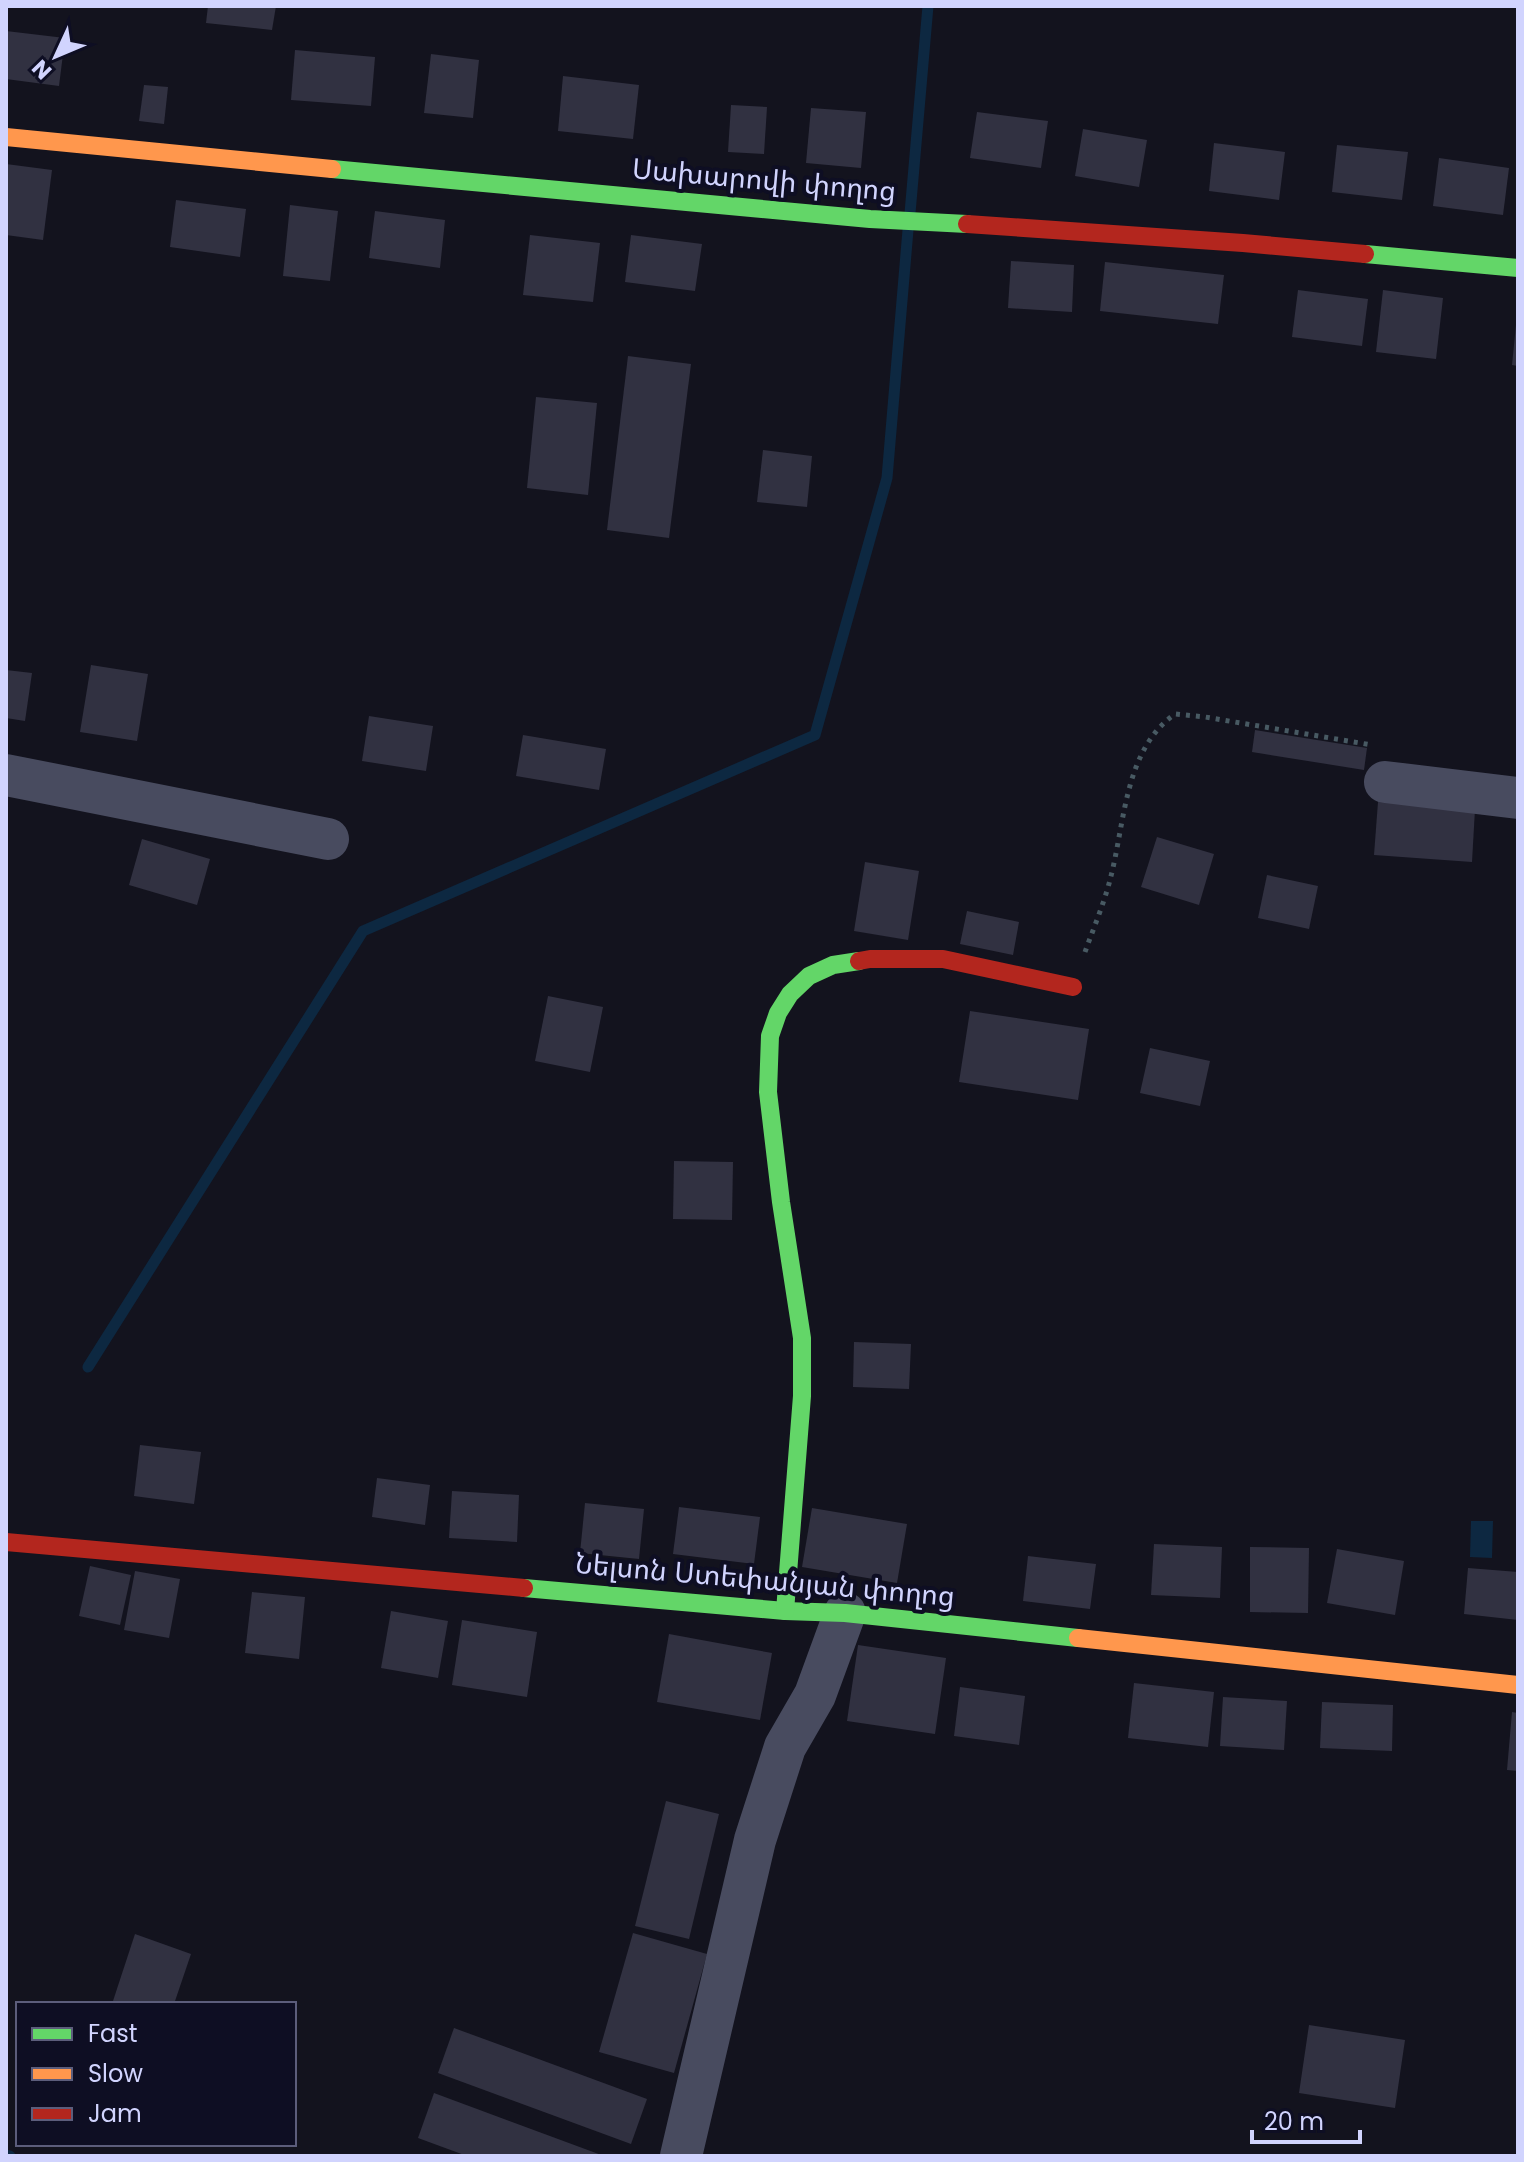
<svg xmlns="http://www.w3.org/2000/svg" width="1524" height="2162" viewBox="0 0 1524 2162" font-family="Poppins,'Noto Sans Armenian',sans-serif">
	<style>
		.water { fill: #0d2841 }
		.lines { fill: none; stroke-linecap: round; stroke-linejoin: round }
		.stream { stroke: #0d2841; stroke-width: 11 }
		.building { fill: #313141 }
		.path { stroke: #485a63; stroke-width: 5; stroke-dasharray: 4 6; stroke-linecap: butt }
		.street { stroke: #484b5f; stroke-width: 42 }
		.fast { stroke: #63d668; stroke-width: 18 }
		.slow { stroke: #ff974d; stroke-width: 18 }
		.jam { stroke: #b3261e; stroke-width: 18 }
		.labels { text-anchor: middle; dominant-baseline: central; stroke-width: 8; stroke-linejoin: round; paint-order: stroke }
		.street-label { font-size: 28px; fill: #d1d4fe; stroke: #0e0e23 }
	</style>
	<rect width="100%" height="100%" fill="#13131e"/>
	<!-- water -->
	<polygon class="water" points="1471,1521 1493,1521 1492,1558 1470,1557"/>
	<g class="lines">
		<!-- stream -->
		<g class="stream">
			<polyline points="910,213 928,6"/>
			<polyline points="88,1367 363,931 815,735 887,478 908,230"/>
			<polyline points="6,2155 10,2156"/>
		</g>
	</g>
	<!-- building -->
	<g class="building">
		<polygon points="208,6 276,6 272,30 206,23"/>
		<polygon points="6,31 65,38 59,86 6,79"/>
		<polygon points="295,50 375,57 371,106 291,100"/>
		<polygon points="431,54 479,60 473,118 424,113"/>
		<polygon points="563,76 639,85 633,139 558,131"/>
		<polygon points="144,85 168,87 164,124 139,121"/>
		<polygon points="731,105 767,107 764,154 728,152"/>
		<polygon points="811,108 866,112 861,168 806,163"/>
		<polygon points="977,112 1048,121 1041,168 970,158"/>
		<polygon points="1083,129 1147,140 1139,187 1075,176"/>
		<polygon points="1214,143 1285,152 1279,200 1209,191"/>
		<polygon points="1337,145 1408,152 1402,200 1332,192"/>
		<polygon points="1439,158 1509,168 1503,215 1433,206"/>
		<polygon points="6,164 52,170 43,240 6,235"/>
		<polygon points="176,200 246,209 240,257 170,247"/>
		<polygon points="290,205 338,211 330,281 283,276"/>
		<polygon points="375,211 445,220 440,268 369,258"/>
		<polygon points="530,235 600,243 593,302 523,295"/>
		<polygon points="631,235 702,244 695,291 625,282"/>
		<polygon points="1011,261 1074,265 1072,312 1008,308"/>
		<polygon points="1105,262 1224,275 1218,324 1100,311"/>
		<polygon points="1298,290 1368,299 1362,346 1292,337"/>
		<polygon points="1383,290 1443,298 1436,359 1376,352"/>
		<polygon points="1516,325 1518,325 1518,366 1512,365"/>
		<polygon points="628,356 691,364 669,538 607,530"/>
		<polygon points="536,397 597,403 588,495 527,488"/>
		<polygon points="763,450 812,456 807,507 757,502"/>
		<polygon points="91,665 148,674 137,741 80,732"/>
		<polygon points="6,670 32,673 25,721 6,718"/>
		<polygon points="369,716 433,726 426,771 362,761"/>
		<polygon points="1255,730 1367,748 1364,770 1252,752"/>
		<polygon points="523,735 606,749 599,790 516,776"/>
		<polygon points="1378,802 1475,809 1472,862 1374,855"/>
		<polygon points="1157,837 1214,854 1199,905 1141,887"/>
		<polygon points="142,839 210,859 197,905 129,885"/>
		<polygon points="865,862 919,871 908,940 854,931"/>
		<polygon points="1267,875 1318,886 1309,929 1258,918"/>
		<polygon points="967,911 1019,922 1013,955 960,944"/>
		<polygon points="548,996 603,1007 590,1072 535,1061"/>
		<polygon points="970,1011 1089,1029 1078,1100 959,1082"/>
		<polygon points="1150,1048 1210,1061 1200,1106 1140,1093"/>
		<polygon points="674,1161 733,1162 732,1220 673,1219"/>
		<polygon points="854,1342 911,1344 909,1389 853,1387"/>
		<polygon points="140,1445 201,1452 194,1504 134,1496"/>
		<polygon points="377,1478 430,1485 425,1525 372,1517"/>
		<polygon points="452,1491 519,1495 517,1542 449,1538"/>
		<polygon points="585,1503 644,1509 639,1559 580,1553"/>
		<polygon points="679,1507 760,1517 754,1564 673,1554"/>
		<polygon points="812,1508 907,1524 897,1583 802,1567"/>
		<polygon points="1154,1544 1222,1547 1220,1598 1151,1595"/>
		<polygon points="1250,1547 1309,1548 1308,1613 1250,1612"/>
		<polygon points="1337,1549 1404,1561 1395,1615 1327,1603"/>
		<polygon points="1028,1556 1096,1564 1090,1609 1023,1601"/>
		<polygon points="90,1566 131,1575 120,1625 79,1616"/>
		<polygon points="1468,1568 1518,1572 1518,1620 1464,1614"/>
		<polygon points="135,1571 180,1579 169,1638 124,1630"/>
		<polygon points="252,1592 305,1597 299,1659 245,1653"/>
		<polygon points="391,1611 448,1621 438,1678 381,1668"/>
		<polygon points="462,1620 537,1632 527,1697 452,1685"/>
		<polygon points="669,1634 772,1653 760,1720 657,1702"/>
		<polygon points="858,1645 946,1658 935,1734 847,1721"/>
		<polygon points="1134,1683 1214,1692 1208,1747 1128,1738"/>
		<polygon points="960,1687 1025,1696 1019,1745 954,1736"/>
		<polygon points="1223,1697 1287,1701 1284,1750 1220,1746"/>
		<polygon points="1322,1702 1393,1705 1392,1751 1320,1748"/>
		<polygon points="1512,1712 1518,1713 1518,1771 1507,1770"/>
		<polygon points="666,1801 719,1814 689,1939 635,1926"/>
		<polygon points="633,1933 707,1954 674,2073 599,2052"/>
		<polygon points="135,1934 191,1954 174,2004 112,2004"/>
		<polygon points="1309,2025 1405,2040 1395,2108 1299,2093"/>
		<polygon points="454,2028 647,2099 631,2144 438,2073"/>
		<polygon points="434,2093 604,2156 467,2156 418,2138"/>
	</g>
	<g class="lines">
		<!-- path -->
		<path class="path" d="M1085 952C1094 927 1105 901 1111 876 1125 821 1125 749 1175 714L1205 717 1372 745"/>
		<!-- street -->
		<g class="street">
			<polyline points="6,775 328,839"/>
			<polyline points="1385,782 1518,798"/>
			<polyline points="681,2156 755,1840 785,1747 815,1695 845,1613"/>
		</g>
		<!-- fast -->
		<g class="fast">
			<polyline points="332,169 870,219 967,224"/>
			<polyline points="1365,254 1518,268"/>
			<polyline points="524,1588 785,1611 845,1613 1078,1638"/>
			<polyline points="785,1611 802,1396 802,1338 781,1202 768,1092 770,1036 778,1013 790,994 809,976 833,965 859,961"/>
		</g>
		<!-- slow -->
		<g class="slow">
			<polyline points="6,137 332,169"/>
			<polyline points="1078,1638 1518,1685"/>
		</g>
		<!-- jam -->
		<g class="jam">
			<polyline points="967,224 1243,243 1365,254"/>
			<polyline points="859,961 870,959 943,959 1073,987"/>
			<polyline points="6,1542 524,1588"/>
		</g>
	</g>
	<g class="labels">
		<!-- street labels -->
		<g class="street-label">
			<text transform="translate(764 180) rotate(5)">Սախարովի փողոց</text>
			<text transform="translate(765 1580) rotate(5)">Նելսոն Ստեփանյան փողոց</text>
		</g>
	</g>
	<!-- border -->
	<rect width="1524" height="2162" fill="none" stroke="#d1d4fe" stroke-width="16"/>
	<!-- legend -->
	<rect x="16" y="2002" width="280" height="144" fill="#0e0e23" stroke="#5c5d7b" stroke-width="2"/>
	<rect x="32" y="2028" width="40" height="12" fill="#63d668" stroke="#5c5d7b" stroke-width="2"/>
	<text x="88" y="2042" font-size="24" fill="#d1d4fe">Fast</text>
	<rect x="32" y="2068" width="40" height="12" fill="#ff974d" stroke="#5c5d7b" stroke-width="2"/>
	<text x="88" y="2082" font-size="24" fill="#d1d4fe">Slow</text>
	<rect x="32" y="2108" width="40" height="12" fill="#b3261e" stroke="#5c5d7b" stroke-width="2"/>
	<text x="88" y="2122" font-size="24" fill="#d1d4fe">Jam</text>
	<!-- north arrow -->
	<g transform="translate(56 56) rotate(226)" stroke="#0e0e23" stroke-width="6" paint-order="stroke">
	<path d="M0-6L14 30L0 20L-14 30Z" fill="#d1d4fe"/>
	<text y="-12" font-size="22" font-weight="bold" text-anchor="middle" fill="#d1d4fe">N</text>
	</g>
	<!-- scale -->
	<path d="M1252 2130v12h108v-12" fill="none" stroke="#d1d4fe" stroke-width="4"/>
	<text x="1264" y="2130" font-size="24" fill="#d1d4fe" stroke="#0e0e23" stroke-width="6" paint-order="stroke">20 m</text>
</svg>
